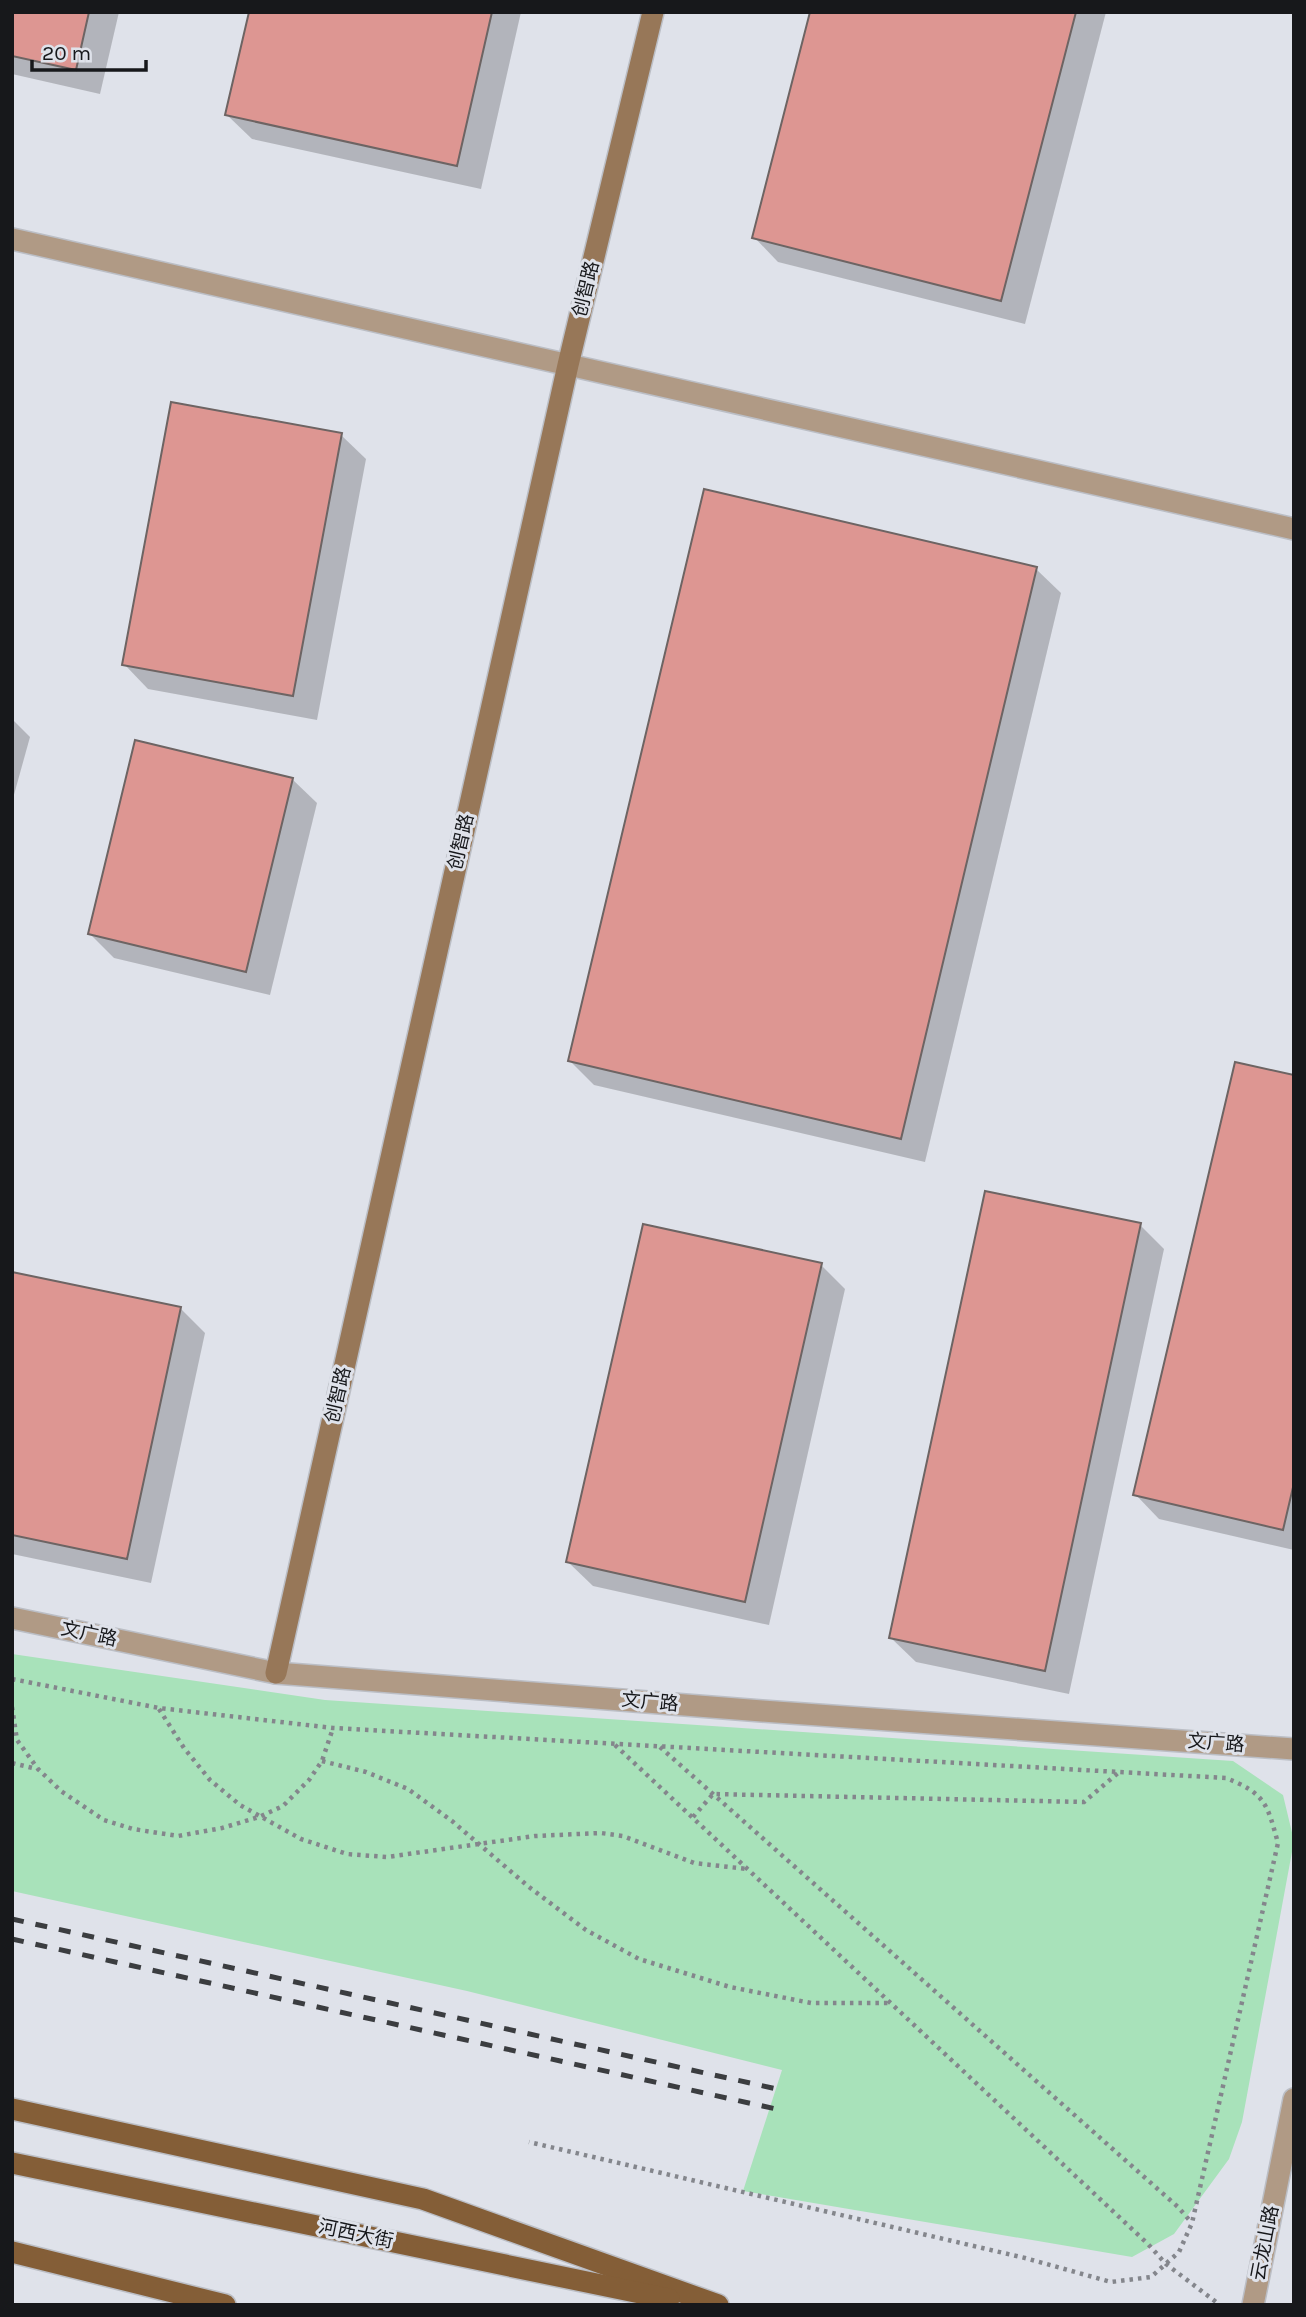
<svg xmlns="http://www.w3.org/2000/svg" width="1306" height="2317" viewBox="0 0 1306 2317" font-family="Karla,'Noto Sans SC',sans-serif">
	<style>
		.green { fill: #a8e2ba }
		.shadow { fill: #0003 }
		.building { fill: #dd9692; stroke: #6d6463; stroke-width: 2 }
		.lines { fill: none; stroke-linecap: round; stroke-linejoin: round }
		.street-casing { stroke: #bbbec5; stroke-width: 24 }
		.secondary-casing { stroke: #bbbec5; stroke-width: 24 }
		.primary-casing { stroke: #bbbec5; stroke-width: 24 }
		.path { stroke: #84868c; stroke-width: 4.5; stroke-dasharray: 3.5 5; stroke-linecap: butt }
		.street { stroke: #b09a85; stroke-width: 21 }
		.secondary { stroke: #977758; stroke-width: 21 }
		.primary { stroke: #845e37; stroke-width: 21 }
		.rail { stroke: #3b3d40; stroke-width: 5; stroke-dasharray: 12 12; stroke-linecap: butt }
		.labels { text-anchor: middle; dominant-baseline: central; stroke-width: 6; stroke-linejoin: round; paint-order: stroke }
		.street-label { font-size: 19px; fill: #17181b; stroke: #dfe2ea }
	</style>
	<rect width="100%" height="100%" fill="#dfe2ea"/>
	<!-- green -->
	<polygon class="green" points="12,1654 325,1700 1233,1761 1283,1795 1294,1841 1242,2122 1229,2159 1174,2234 1132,2257 743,2191 782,2070 467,1991 12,1891"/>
	<!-- shadow -->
	<g class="shadow">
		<polygon points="12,12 119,12 100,94 12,74"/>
		<polygon points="251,12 521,12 481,189 252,139 227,115"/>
		<polygon points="812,12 1106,12 1025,324 778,262 754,237"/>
		<polygon points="341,435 366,459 317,720 148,689 124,664"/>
		<polygon points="1036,569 1061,593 925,1162 594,1085 570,1061"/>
		<polygon points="12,719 30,737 12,802"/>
		<polygon points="292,779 317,803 270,995 114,958 90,934"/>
		<polygon points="1294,1077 1294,1550 1159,1519 1135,1494"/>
		<polygon points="1140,1225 1164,1249 1069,1694 916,1662 891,1638"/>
		<polygon points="821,1265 845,1289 769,1625 593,1586 568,1562"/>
		<polygon points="12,1273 180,1308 205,1333 151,1583 12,1554"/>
	</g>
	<!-- building -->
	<g class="building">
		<polygon points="12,12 89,12 76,70 12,56"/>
		<polygon points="249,12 492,12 457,166 225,115"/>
		<polygon points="810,12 1076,12 1001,301 752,238"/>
		<polygon points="171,402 342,433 293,696 122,665"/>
		<polygon points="704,489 1037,567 901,1139 568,1061"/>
		<polygon points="135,740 293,778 246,972 88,934"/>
		<polygon points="1235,1062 1294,1075 1294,1483 1283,1530 1133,1495"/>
		<polygon points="985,1191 1141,1223 1045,1671 889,1638"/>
		<polygon points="643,1224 822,1263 745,1602 566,1562"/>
		<polygon points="12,1272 181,1307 127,1559 12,1535"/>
	</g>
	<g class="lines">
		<!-- street casing -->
		<g class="street-casing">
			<g id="street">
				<polyline points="12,239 1294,529"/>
				<polyline points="12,1618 276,1673 762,1711 1294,1749"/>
				<polyline points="1253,2305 1294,2099"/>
			</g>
		</g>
		<!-- secondary casing -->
		<g class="secondary-casing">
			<polyline id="secondary" points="276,1673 568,365 653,12"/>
		</g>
		<!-- primary casing -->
		<g class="primary-casing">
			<g id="primary">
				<polyline points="12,2109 423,2199 718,2305"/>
				<polyline points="12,2163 669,2299"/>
				<polyline points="12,2252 225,2305"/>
			</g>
		</g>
		<!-- path -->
		<g class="path">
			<path d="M12 1679 159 1708 333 1728 1226 1778C1266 1794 1267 1804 1278 1843L1192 2223 1179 2252 1151 2277 1111 2282 1025 2258 529 2142"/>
			<polyline points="12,1707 17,1740 38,1769 61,1791 104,1820 133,1829 178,1836 222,1828 259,1817 283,1806 309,1780 322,1761 333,1728"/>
			<polyline points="159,1709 184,1748 210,1780 240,1805 301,1839 347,1854 387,1857 535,1836 601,1833 623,1836 694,1863 747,1869"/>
			<polyline points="615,1745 1148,2244 1166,2264 1220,2305"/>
			<polyline points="660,1747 1178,2207 1191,2222"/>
			<polyline points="322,1761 366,1772 408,1789 452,1821 529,1887 586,1930 639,1959 730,1987 811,2003 890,2003"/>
			<polyline points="12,1763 37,1769"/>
			<polyline points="693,1817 713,1794 1084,1802 1118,1773"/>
		</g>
		<!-- street -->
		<use href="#street" class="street"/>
		<!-- secondary -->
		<use href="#secondary" class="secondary"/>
		<!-- primary -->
		<use href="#primary" class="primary"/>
		<!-- rail -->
		<g class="rail">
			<polyline points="12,1919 777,2089"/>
			<polyline points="12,1939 776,2109"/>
		</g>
	</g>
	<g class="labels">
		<!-- street labels -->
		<g class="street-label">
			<text transform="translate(586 289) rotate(-76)">创智路</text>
			<text transform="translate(461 842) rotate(-77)">创智路</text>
			<text transform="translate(338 1395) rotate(-77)">创智路</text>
			<text transform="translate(89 1634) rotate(12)">文广路</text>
			<text transform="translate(650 1702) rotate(5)">文广路</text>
			<text transform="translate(1216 1743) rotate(4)">文广路</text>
			<text transform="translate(356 2234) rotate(12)">河西大街</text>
			<text transform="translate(1265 2243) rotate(-79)">云龙山路</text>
		</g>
	</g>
	<!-- border -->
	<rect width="1306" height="2317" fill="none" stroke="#17181b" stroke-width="28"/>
	<!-- scale -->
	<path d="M32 60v10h114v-10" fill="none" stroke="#17181b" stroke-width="3.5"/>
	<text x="42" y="60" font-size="21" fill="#17181b" stroke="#dfe2ea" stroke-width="5" paint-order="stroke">20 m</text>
</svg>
